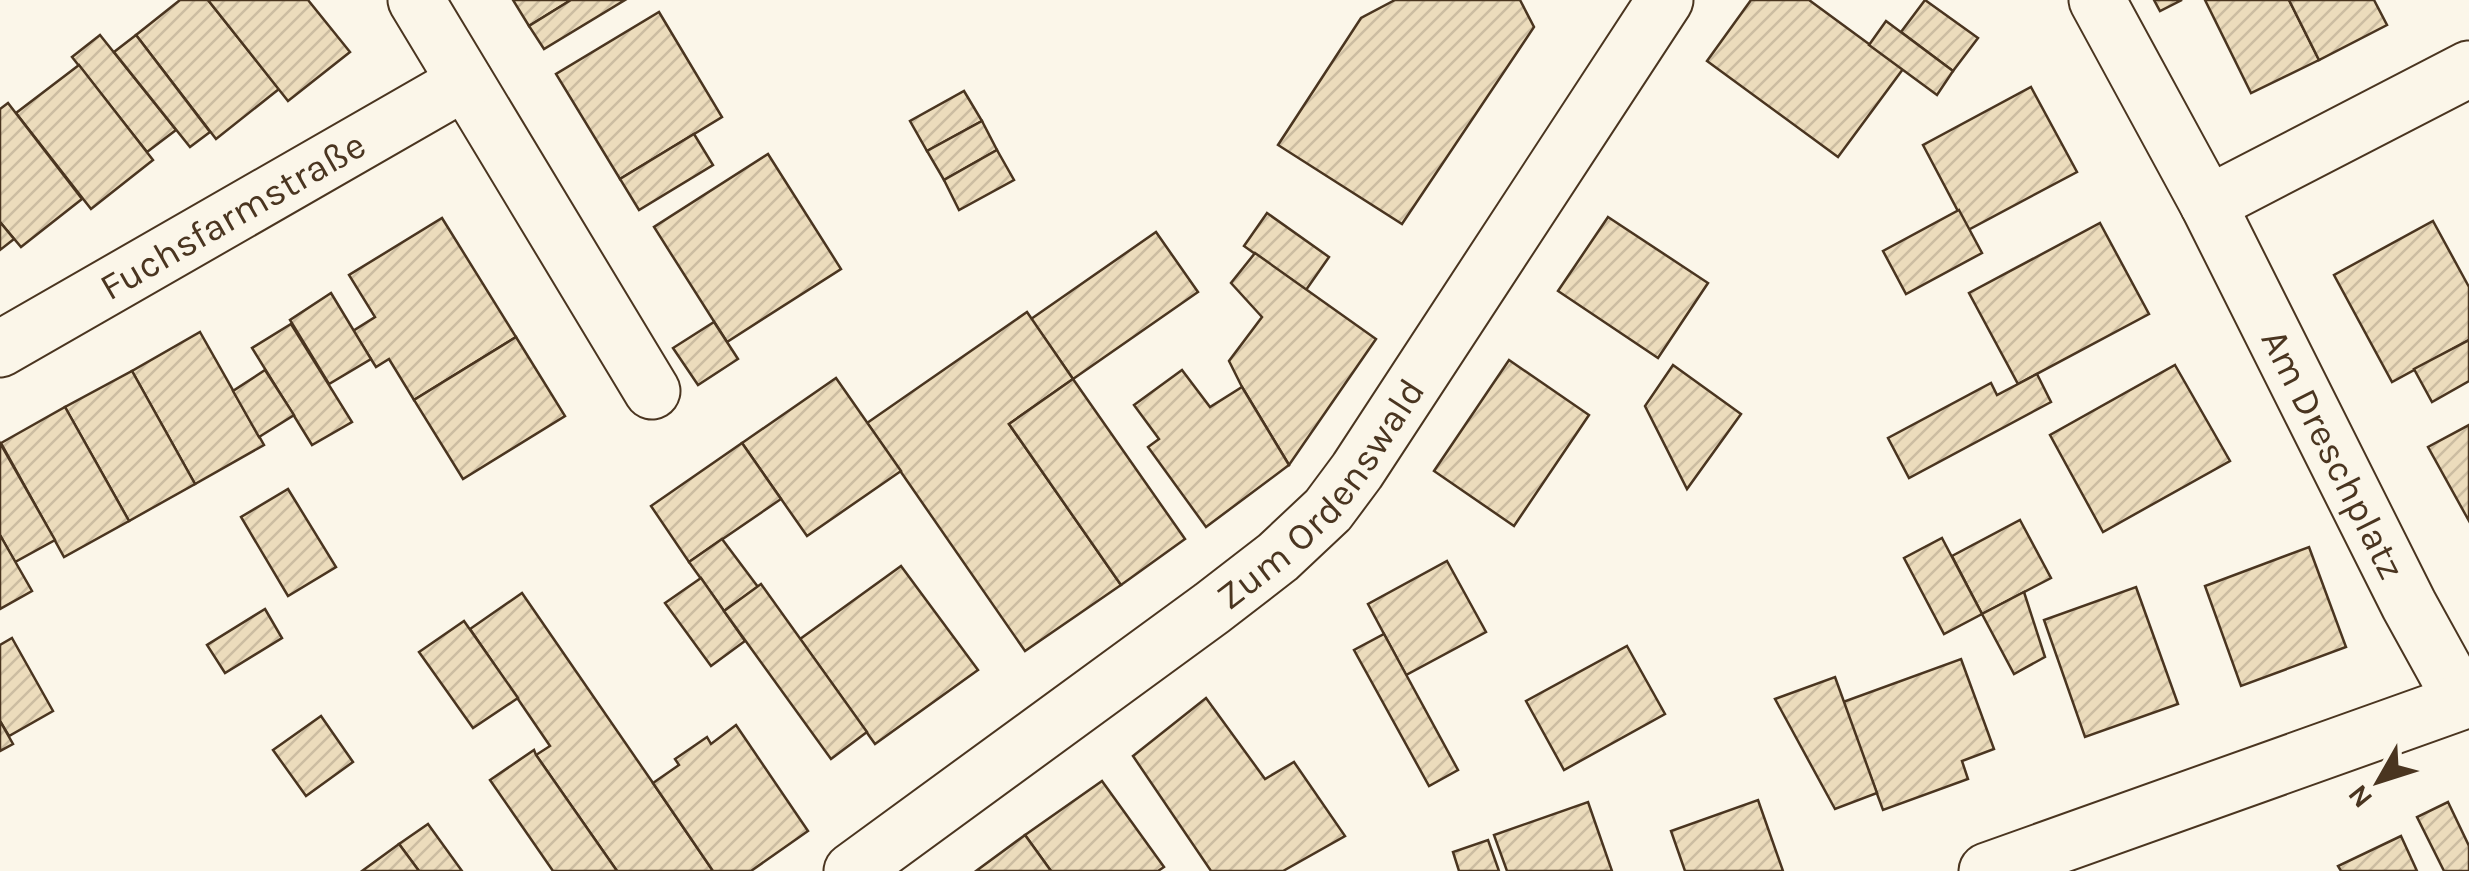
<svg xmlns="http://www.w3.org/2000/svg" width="2469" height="871" viewBox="0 0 2469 871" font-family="Karla,sans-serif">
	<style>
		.building { fill: url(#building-hatch); stroke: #4a3520; stroke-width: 2.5 }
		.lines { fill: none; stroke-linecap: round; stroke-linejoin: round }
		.minor-casing { stroke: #4a3520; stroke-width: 59 }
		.tertiary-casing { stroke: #4a3520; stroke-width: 59 }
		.minor { stroke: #fbf6e9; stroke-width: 55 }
		.tertiary { stroke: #fbf6e9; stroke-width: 55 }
		.labels { text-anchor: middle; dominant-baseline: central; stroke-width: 8; stroke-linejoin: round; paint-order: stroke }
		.street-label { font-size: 38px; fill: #4a3520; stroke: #fbf6e9 }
	</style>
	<defs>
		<pattern id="building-hatch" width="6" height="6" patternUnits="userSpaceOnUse" patternTransform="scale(2.5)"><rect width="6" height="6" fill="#ecdcbc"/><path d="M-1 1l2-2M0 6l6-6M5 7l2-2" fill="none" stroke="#ccbda1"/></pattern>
	</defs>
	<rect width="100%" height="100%" fill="#fbf6e9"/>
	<!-- building -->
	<g class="building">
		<polygon points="180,0 208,0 279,89 216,139 136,35"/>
		<polygon points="208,0 308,0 350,52 288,101"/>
		<polygon points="513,0 571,0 529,26"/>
		<polygon points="571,0 625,0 544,49 529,26"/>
		<polygon points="1395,0 1520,0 1534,27 1402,224 1278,145 1361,18"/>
		<polygon points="1751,0 1809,0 1903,69 1838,157 1707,61"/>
		<polygon points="1925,0 1978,38 1953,71 1901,32"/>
		<polygon points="2154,0 2182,0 2160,11"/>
		<polygon points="2205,0 2289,0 2319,60 2251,93"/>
		<polygon points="2289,0 2374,0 2387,25 2319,60"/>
		<polygon points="659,12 722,117 620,179 556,74"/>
		<polygon points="1886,21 1953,71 1937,95 1869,45"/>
		<polygon points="100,35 176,130 147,152 72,57"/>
		<polygon points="136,35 210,132 190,147 114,52"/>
		<polygon points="79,65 153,160 91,209 16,113"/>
		<polygon points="2031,87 2077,172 1968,230 1923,145"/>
		<polygon points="964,91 982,121 927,151 910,121"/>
		<polygon points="8,103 82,199 21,247 0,222 0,109"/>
		<polygon points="982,121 997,150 944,180 927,151"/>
		<polygon points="694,134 713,165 639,210 620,179"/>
		<polygon points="997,150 1014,180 959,210 944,180"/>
		<polygon points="768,154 841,269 727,342 654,227"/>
		<polygon points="1959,210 1982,253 1906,294 1883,251"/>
		<polygon points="1267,213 1329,257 1306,290 1244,246"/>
		<polygon points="1608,217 1708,283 1658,358 1558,291"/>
		<polygon points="442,218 516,337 414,400 389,359 376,367 353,331 375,317 349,275"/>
		<polygon points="2433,221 2469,287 2469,340 2392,382 2334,275"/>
		<polygon points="0,222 14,239 0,250"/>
		<polygon points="2100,223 2149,314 2018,384 1969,293"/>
		<polygon points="1156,232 1198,292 1073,379 1031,319"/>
		<polygon points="1255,253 1376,339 1289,465 1242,387 1229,361 1262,317 1231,283"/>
		<polygon points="331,293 371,359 329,384 290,320"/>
		<polygon points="1027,312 1073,379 1009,424 1121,585 1025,651 867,423"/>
		<polygon points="714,322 738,359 698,385 673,348"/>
		<polygon points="291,324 352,422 312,445 252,348"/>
		<polygon points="200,332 264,445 195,484 132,371"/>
		<polygon points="516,337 565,416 463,479 414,400"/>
		<polygon points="2469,340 2469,381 2432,402 2414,369"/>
		<polygon points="1509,360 1589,415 1514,526 1434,471"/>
		<polygon points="1673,365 1741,414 1687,489 1645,406"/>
		<polygon points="2175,365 2230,461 2103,532 2050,435"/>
		<polygon points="265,370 294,415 259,437 233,391"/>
		<polygon points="1182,370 1210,407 1242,387 1289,465 1206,527 1148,447 1159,439 1134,405"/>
		<polygon points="132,371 195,484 129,521 65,407"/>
		<polygon points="2037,374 2051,402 1909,478 1888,438 1991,383 1997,395"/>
		<polygon points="836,378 901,471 807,536 742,443"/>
		<polygon points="1073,379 1185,539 1121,585 1009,424"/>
		<polygon points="65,407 129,521 64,557 1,443"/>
		<polygon points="2469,425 2469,521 2428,447"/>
		<polygon points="0,443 55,540 15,562 0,535"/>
		<polygon points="742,443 781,499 689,562 651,506"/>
		<polygon points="288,489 336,567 288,596 241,517"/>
		<polygon points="2020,520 2051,578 1982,614 1952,556"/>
		<polygon points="0,535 32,591 0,609"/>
		<polygon points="1942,538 1982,614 1944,634 1904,558"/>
		<polygon points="722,539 758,587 724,611 689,562"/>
		<polygon points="2309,547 2346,647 2241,686 2205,586"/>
		<polygon points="1447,561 1486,632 1406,675 1368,604"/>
		<polygon points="901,566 978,670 875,744 800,639"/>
		<polygon points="701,578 745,641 711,666 665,603"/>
		<polygon points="761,584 867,732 831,759 724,611"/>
		<polygon points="2136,587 2178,704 2085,737 2044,620"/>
		<polygon points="2024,592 2045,657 2014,674 1982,614"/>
		<polygon points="522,593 653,783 713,871 617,871 536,755 550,746 470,629"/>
		<polygon points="265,609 282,638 225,673 207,645"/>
		<polygon points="464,621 518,698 473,728 419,652"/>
		<polygon points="1384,634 1458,770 1429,786 1354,650"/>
		<polygon points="12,638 53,711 9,736 0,721 0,645"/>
		<polygon points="1627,646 1665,714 1564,770 1526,701"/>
		<polygon points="1961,659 1994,749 1962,761 1968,779 1883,810 1843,702"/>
		<polygon points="1835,677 1877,793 1835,809 1775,699"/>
		<polygon points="1206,698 1265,779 1294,762 1345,836 1283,871 1211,871 1133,756"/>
		<polygon points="321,716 353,762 306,796 273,750"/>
		<polygon points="0,721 13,744 0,751"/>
		<polygon points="736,725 808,831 751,871 713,871 653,783 679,765 675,759 707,737 711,744"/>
		<polygon points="534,750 536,755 617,871 553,871 490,780"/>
		<polygon points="1102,781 1164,867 1158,871 1051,871 1025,835"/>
		<polygon points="1758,800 1783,871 1685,871 1671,831"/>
		<polygon points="1588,802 1612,871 1507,871 1494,835"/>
		<polygon points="2448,802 2469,846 2469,871 2444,871 2417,817"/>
		<polygon points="428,824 462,871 419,871 399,844"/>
		<polygon points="1025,835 1051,871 976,871"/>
		<polygon points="2401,836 2417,871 2341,871 2338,866"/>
		<polygon points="1488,840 1499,871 1459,871 1453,852"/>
		<polygon points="399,844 419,871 362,871"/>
	</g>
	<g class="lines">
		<!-- minor casing -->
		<g class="minor-casing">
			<g id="minor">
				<polyline points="416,0 652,391"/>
				<path id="s1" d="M2097 0 2208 204 2409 605 2462 701"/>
				<polyline points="2208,204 2469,69"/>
				<path id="s2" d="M0 349 465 82"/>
				<polyline points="1987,871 2469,699"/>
			</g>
		</g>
		<!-- tertiary casing -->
		<g class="tertiary-casing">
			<g id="tertiary">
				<path id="s3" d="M852 871 1212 608 1278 557 1328 510 1357 471 1665 0"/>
			</g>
		</g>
		<!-- minor -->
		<use href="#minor" class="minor"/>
		<!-- tertiary -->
		<use href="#tertiary" class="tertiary"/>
	</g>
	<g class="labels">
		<!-- street labels -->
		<g class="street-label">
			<text stroke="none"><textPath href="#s2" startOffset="268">Fuchsfarmstraße</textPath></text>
			<text stroke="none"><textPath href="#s1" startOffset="512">Am Dreschplatz</textPath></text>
			<text stroke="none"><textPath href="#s3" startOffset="605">Zum Ordenswald</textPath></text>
		</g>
	</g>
	<!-- north arrow -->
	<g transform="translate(2379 781) rotate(231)" stroke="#fbf6e9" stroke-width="8" paint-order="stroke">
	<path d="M0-8L18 38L0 25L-18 38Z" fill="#4a3520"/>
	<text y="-15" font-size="28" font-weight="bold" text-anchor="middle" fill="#4a3520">N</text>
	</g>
</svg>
